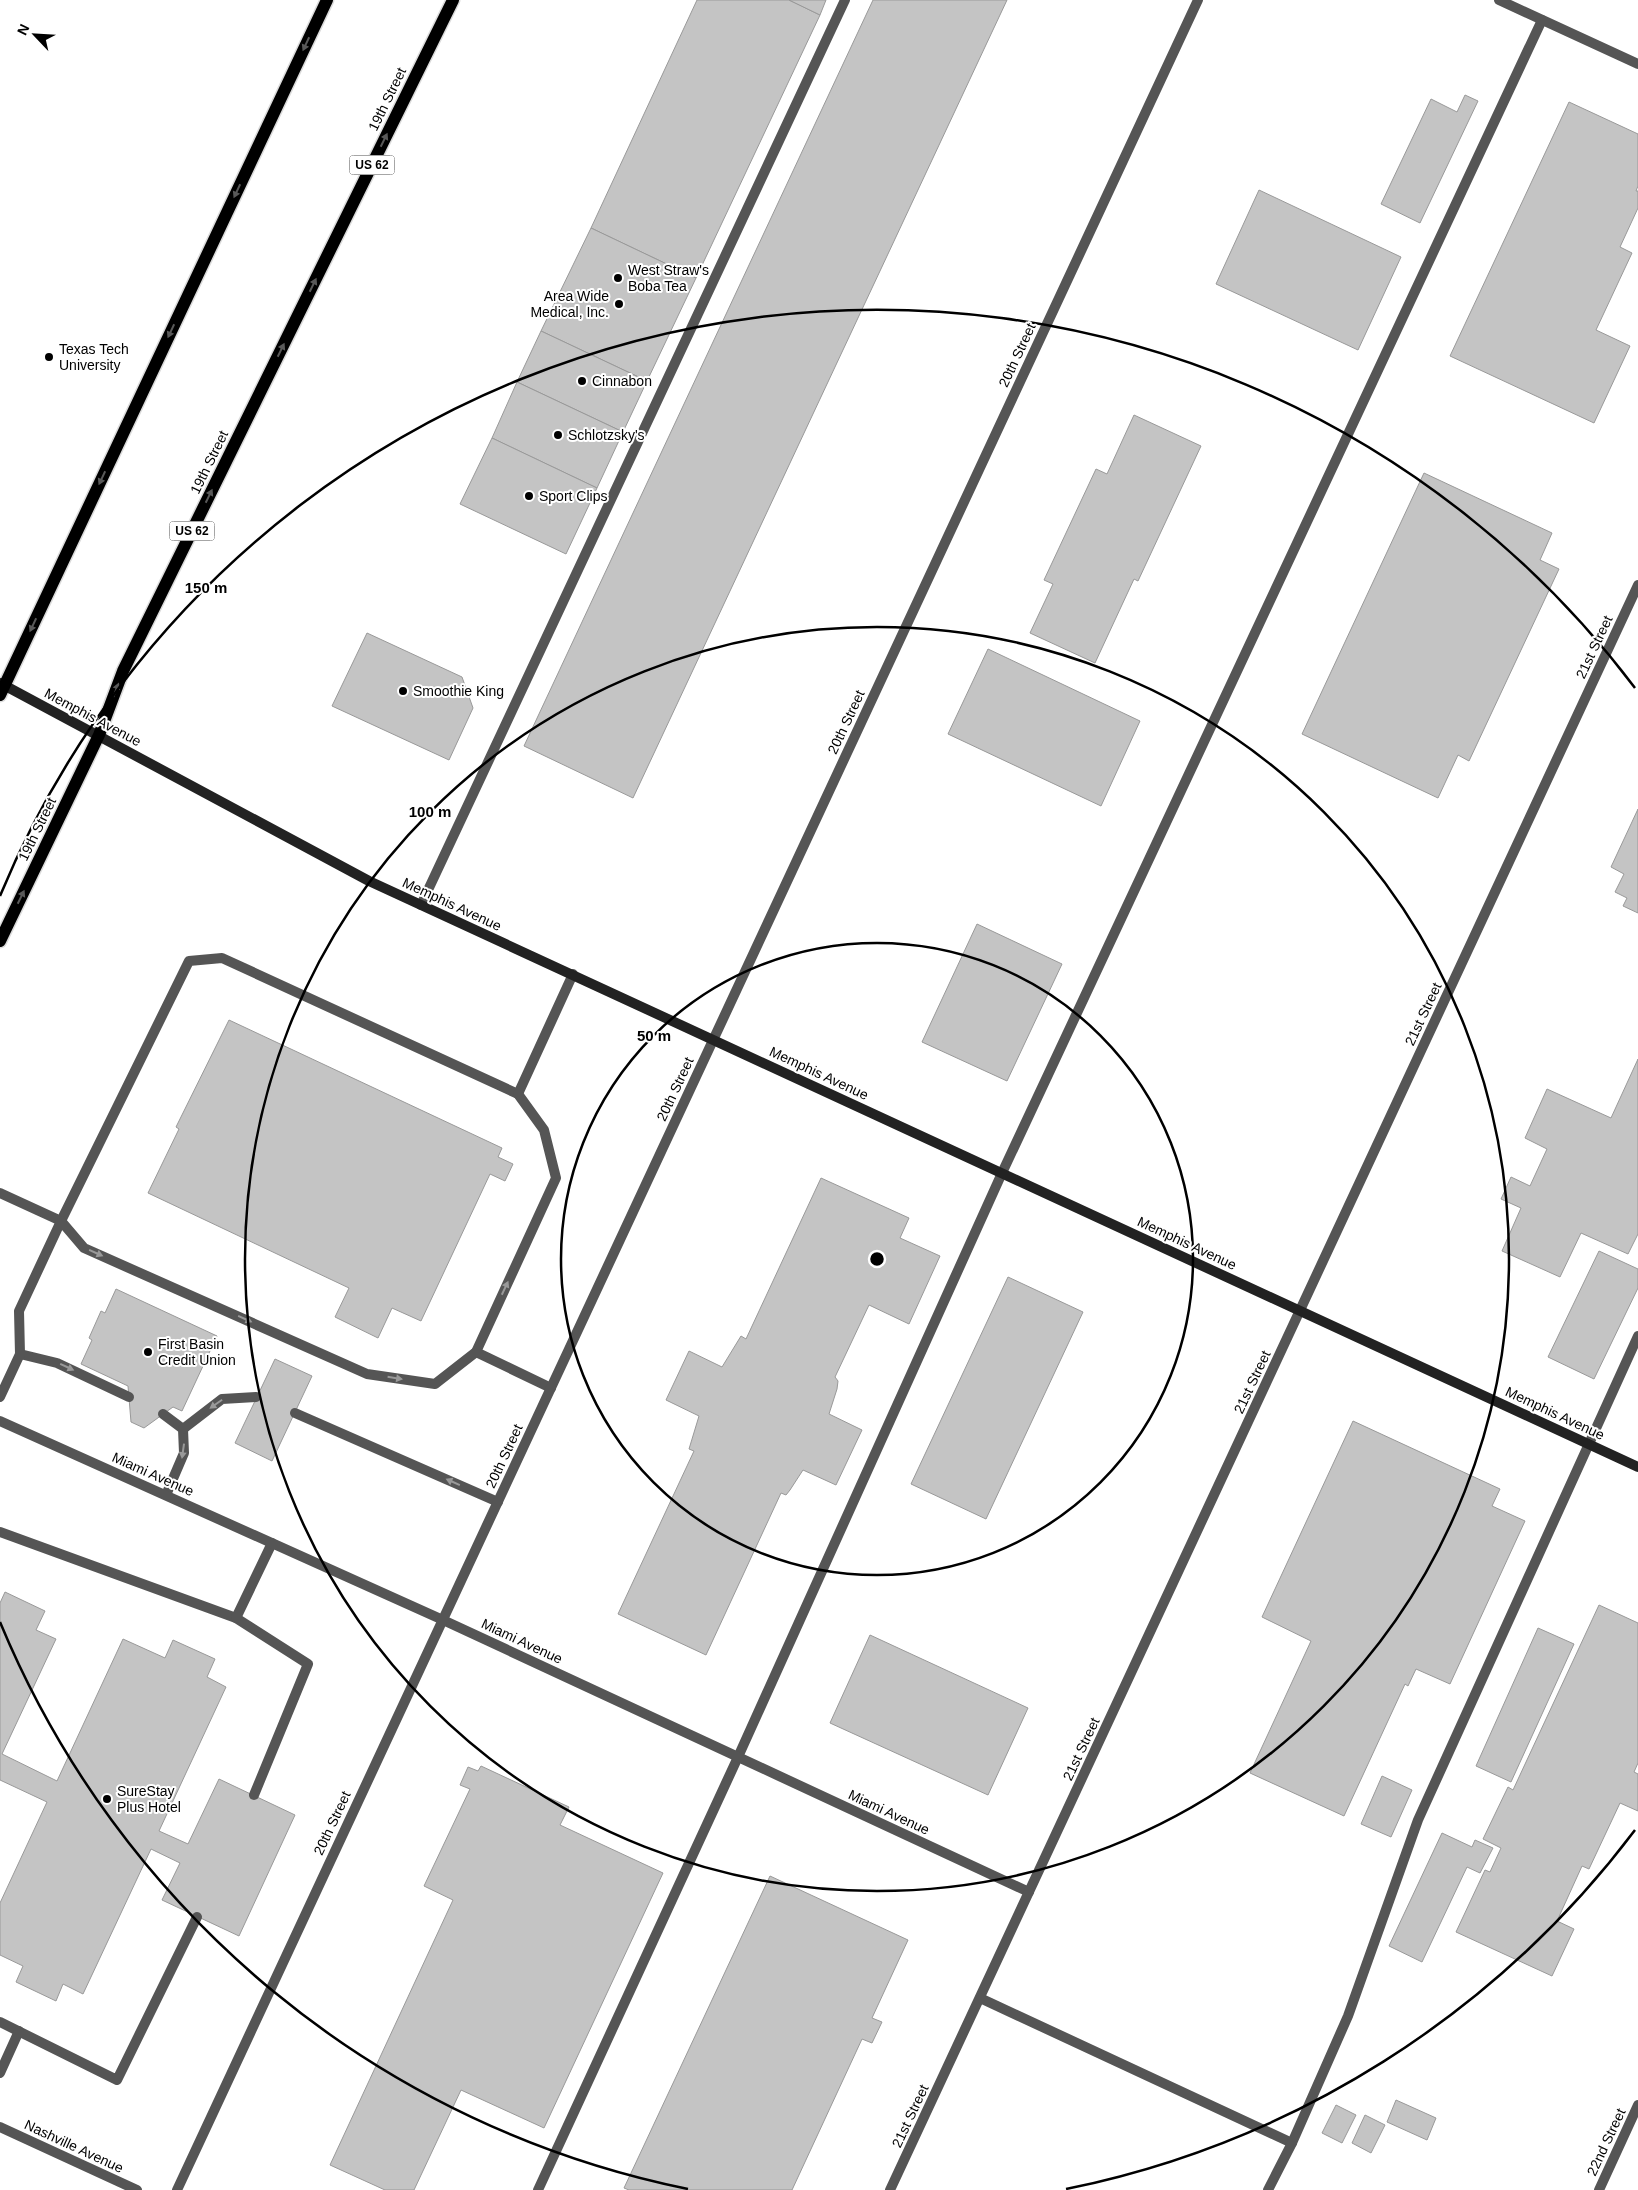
<svg xmlns="http://www.w3.org/2000/svg" width="1638" height="2190" viewBox="0 0 1638 2190" font-family="Arial,sans-serif">
	<style>
		.building { fill: #c4c4c4; stroke: #999 }
		.lines { fill: none; stroke-linecap: round; stroke-linejoin: round }
		.primary-casing { stroke: #dbdbdb; stroke-width: 15 }
		.lane { stroke: #555; stroke-width: 10 }
		.street { stroke: #555; stroke-width: 10 }
		.secondary { stroke: #222; stroke-width: 10 }
		.primary { stroke: #000; stroke-width: 12 }
		.oneway { fill: #595959 }
		.oneway2 { fill: #999 }
		.ring { fill: none; stroke: #000; stroke-width: 2.5 }
		.poi-dot { fill: #000; stroke: #fff; stroke-width: 2 }
		.labels { text-anchor: middle; dominant-baseline: central; stroke-width: 4; stroke-linejoin: round; paint-order: stroke }
		.shield { fill: #fff; stroke: #4c4c4c; stroke-width: 1 }
		.shield-label { font-size: 12px; font-weight: bold; fill: #000 }
		.street-label { font-size: 14px; fill: #000; stroke: #fff }
		.poi-label { font-size: 14px; fill: #000; stroke: #fff; text-anchor: start }
		.centre { fill: #000; stroke: #fff; stroke-width: 2.5 }
		.ring-label { font-size: 15px; text-anchor: middle; font-weight: bold; fill: #000; stroke: #fff; stroke-width: 4; stroke-linejoin: round; paint-order: stroke }
	</style>
	<rect width="100%" height="100%" fill="#fff"/>
	<!-- building -->
	<g class="building">
		<polygon points="697,0 789,0 820,15 696,278 591,228"/>
		<polygon points="789,0 826,0 820,15"/>
		<polygon points="873,0 1007,0 633,798 524,746"/>
		<polygon points="1465,95 1478,101 1420,223 1381,204 1431,99 1457,112"/>
		<polygon points="1569,102 1638,134 1638,186 1636,191 1638,191 1638,208 1620,247 1632,253 1596,330 1630,346 1594,423 1450,356"/>
		<polygon points="1259,190 1401,257 1358,350 1216,284"/>
		<polygon points="591,228 696,278 647,381 541,331"/>
		<polygon points="541,331 647,381 623,432 517,382"/>
		<polygon points="517,382 623,432 597,488 492,438"/>
		<polygon points="1134,415 1201,446 1138,581 1134,579 1095,663 1030,633 1053,584 1044,580 1096,469 1107,474"/>
		<polygon points="492,438 597,488 566,554 460,504"/>
		<polygon points="1424,473 1552,533 1540,560 1559,569 1469,761 1458,755 1438,798 1302,734"/>
		<polygon points="367,633 462,677 473,708 449,760 332,706"/>
		<polygon points="988,649 1140,721 1101,806 948,734"/>
		<polygon points="1638,809 1638,913 1623,906 1627,898 1615,892 1624,874 1611,867"/>
		<polygon points="977,924 1062,964 1007,1081 922,1042"/>
		<polygon points="229,1020 502,1148 498,1157 513,1164 505,1181 490,1174 421,1321 392,1308 378,1338 335,1317 349,1288 148,1193 179,1129 176,1127"/>
		<polygon points="1638,1059 1638,1234 1628,1254 1581,1233 1560,1277 1502,1251 1521,1208 1501,1199 1511,1177 1530,1186 1547,1149 1525,1138 1547,1089 1611,1118"/>
		<polygon points="821,1178 909,1218 900,1238 940,1256 909,1324 869,1305 835,1377 838,1381 837,1389 829,1414 862,1430 836,1485 803,1470 790,1490 786,1495 781,1493 706,1655 618,1614 694,1451 689,1449 699,1416 666,1400 689,1351 722,1367 741,1336 746,1339"/>
		<polygon points="1599,1251 1638,1269 1638,1288 1594,1379 1548,1357"/>
		<polygon points="1008,1277 1083,1312 986,1519 911,1484"/>
		<polygon points="116,1289 217,1336 182,1411 173,1407 144,1428 131,1422 128,1386 81,1364 92,1340 89,1338 101,1311 105,1313"/>
		<polygon points="275,1359 312,1376 272,1461 235,1443"/>
		<polygon points="1353,1421 1500,1489 1492,1506 1525,1521 1450,1684 1416,1669 1408,1686 1405,1684 1344,1816 1250,1773 1311,1641 1262,1617"/>
		<polygon points="5,1592 45,1611 36,1630 56,1639 2,1754 57,1781 123,1639 165,1658 173,1640 215,1659 207,1677 226,1687 159,1831 188,1844 219,1779 295,1815 239,1936 162,1900 180,1863 151,1849 83,1994 63,1984 56,2001 16,1982 23,1966 0,1955 0,1903 47,1802 0,1780 0,1603"/>
		<polygon points="1599,1605 1638,1623 1638,1763 1634,1772 1638,1774 1638,1811 1620,1803 1589,1869 1582,1866 1557,1921 1574,1929 1552,1976 1456,1932 1485,1870 1490,1872 1501,1848 1483,1839 1508,1787 1513,1790"/>
		<polygon points="1538,1628 1574,1644 1511,1782 1476,1766"/>
		<polygon points="870,1635 1028,1708 988,1795 830,1723"/>
		<polygon points="481,1766 569,1807 560,1825 663,1873 544,2128 461,2090 414,2190 385,2190 330,2165 453,1900 424,1886 470,1789 460,1785 468,1767 478,1771"/>
		<polygon points="1382,1776 1412,1790 1391,1837 1361,1824"/>
		<polygon points="1442,1833 1472,1847 1475,1840 1493,1848 1480,1873 1467,1867 1422,1962 1389,1946"/>
		<polygon points="770,1876 908,1940 872,2018 882,2022 872,2043 862,2039 792,2190 629,2190 624,2188"/>
		<polygon points="1396,2100 1436,2118 1427,2140 1387,2122"/>
		<polygon points="1336,2105 1356,2115 1342,2143 1322,2133"/>
		<polygon points="1365,2115 1385,2125 1371,2153 1352,2143"/>
	</g>
	<g class="lines">
		<!-- primary casing -->
		<g class="primary-casing">
			<g id="primary">
				<polyline points="0,695 327,0"/>
				<polyline points="0,941 99,735 123,671 453,0"/>
			</g>
		</g>
		<!-- lane -->
		<g class="lane">
			<polyline points="421,905 845,0"/>
			<polyline points="0,1193 61,1221 189,961 222,958 518,1094 573,974"/>
			<polyline points="476,1352 551,1388"/>
			<polyline points="20,1354 57,1363 129,1397"/>
			<polyline points="0,1397 20,1354 19,1311 61,1221 84,1248 367,1374 435,1384 476,1352 556,1178 544,1130 518,1094"/>
			<polyline points="295,1413 498,1502"/>
			<polyline points="163,1414 183,1429 184,1453 166,1495"/>
			<polyline points="183,1429 222,1399 256,1397"/>
			<polyline points="0,1532 236,1618 308,1664 254,1795"/>
			<polyline points="236,1618 272,1543"/>
			<polyline points="980,1998 1292,2143"/>
			<polyline points="0,2022 117,2080 197,1917"/>
			<polyline points="0,2073 19,2031"/>
			<polyline points="538,2190 738,1757 1002,1173 1542,20"/>
			<polyline points="1268,2190 1292,2143 1348,2016 1418,1820 1638,1336"/>
		</g>
		<!-- street -->
		<g class="street">
			<polyline points="1499,0 1638,64"/>
			<polyline points="0,1421 443,1620 1029,1892"/>
			<polyline points="0,2127 137,2190"/>
			<polyline points="177,2190 1198,0"/>
			<polyline points="890,2190 1638,585"/>
			<polyline points="1599,2190 1638,2105"/>
		</g>
		<!-- secondary -->
		<polyline class="secondary" points="0,683 369,881 1638,1467"/>
		<!-- primary -->
		<use href="#primary" class="primary"/>
	</g>
	<!-- one-way arrows -->
	<defs><path id="oneway-solid" d="M-6-.8H1V-3.2L6.5 0L1 3.2V.8H-6Z" transform="scale(1.25)"/></defs>
	<g class="oneway">
		<use href="#oneway-solid" transform="translate(306 44) rotate(115)"/>
		<use href="#oneway-solid" transform="translate(384 140) rotate(-64)"/>
		<use href="#oneway-solid" transform="translate(237 191) rotate(115)"/>
		<use href="#oneway-solid" transform="translate(313 285) rotate(-64)"/>
		<use href="#oneway-solid" transform="translate(171 331) rotate(115)"/>
		<use href="#oneway-solid" transform="translate(281 350) rotate(-64)"/>
		<use href="#oneway-solid" transform="translate(102 478) rotate(115)"/>
		<use href="#oneway-solid" transform="translate(209 496) rotate(-64)"/>
		<use href="#oneway-solid" transform="translate(33 625) rotate(115)"/>
		<use href="#oneway-solid" transform="translate(116 690) rotate(-69)"/>
		<use href="#oneway-solid" transform="translate(21 897) rotate(-64)"/>
	</g>
	<g class="oneway2">
		<use href="#oneway-solid" transform="translate(96 1253) rotate(24)"/>
		<use href="#oneway-solid" transform="translate(505 1288) rotate(-65)"/>
		<use href="#oneway-solid" transform="translate(245 1319) rotate(24)"/>
		<use href="#oneway-solid" transform="translate(67 1367) rotate(25)"/>
		<use href="#oneway-solid" transform="translate(395 1378) rotate(9)"/>
		<use href="#oneway-solid" transform="translate(216 1404) rotate(145)"/>
		<use href="#oneway-solid" transform="translate(183 1451) rotate(98)"/>
		<use href="#oneway-solid" transform="translate(453 1482) rotate(-156)"/>
	</g>
	<!-- distance rings -->
	<g class="ring">
		<circle cx="877" cy="1259" r="316"/>
		<circle cx="877" cy="1259" r="632"/>
		<path d="M1635 1830A949 949 0 0 1 1066 2189M688 2189A949 949 0 0 1 0 1622M0 896A949 949 0 0 1 1635 688"/>
	</g>
	<!-- markers -->
	<g class="poi-dot">
		<circle cx="618" cy="278" r="5"/>
		<circle cx="619" cy="304" r="5"/>
		<circle cx="49" cy="357" r="5"/>
		<circle cx="582" cy="381" r="5"/>
		<circle cx="558" cy="435" r="5"/>
		<circle cx="529" cy="496" r="5"/>
		<circle cx="403" cy="691" r="5"/>
		<circle cx="148" cy="1352" r="5"/>
		<circle cx="107" cy="1799" r="5"/>
	</g>
	<g class="labels">
		<!-- shield labels -->
		<g class="shield">
			<rect x="349.5" y="155.5" width="45" height="19" rx="4"/>
			<rect x="169.5" y="521.5" width="45" height="19" rx="4"/>
		</g>
		<g class="shield-label">
			<text x="372" y="165">US 62</text>
			<text x="192" y="531">US 62</text>
		</g>
		<!-- street labels -->
		<g class="street-label">
			<text transform="translate(387 99) rotate(-64)">19th Street</text>
			<text transform="translate(1017 355) rotate(-65)">20th Street</text>
			<text transform="translate(209 462) rotate(-64)">19th Street</text>
			<text transform="translate(1594 647) rotate(-65)">21st Street</text>
			<text transform="translate(93 717) rotate(28)">Memphis Avenue</text>
			<text transform="translate(846 722) rotate(-65)">20th Street</text>
			<text transform="translate(37 829) rotate(-64)">19th Street</text>
			<text transform="translate(452 904) rotate(25)">Memphis Avenue</text>
			<text transform="translate(1423 1014) rotate(-65)">21st Street</text>
			<text transform="translate(819 1073) rotate(25)">Memphis Avenue</text>
			<text transform="translate(675 1089) rotate(-65)">20th Street</text>
			<text transform="translate(1187 1243) rotate(25)">Memphis Avenue</text>
			<text transform="translate(1252 1382) rotate(-65)">21st Street</text>
			<text transform="translate(1555 1413) rotate(25)">Memphis Avenue</text>
			<text transform="translate(504 1456) rotate(-65)">20th Street</text>
			<text transform="translate(153 1474) rotate(24)">Miami Avenue</text>
			<text transform="translate(522 1641) rotate(25)">Miami Avenue</text>
			<text transform="translate(1081 1749) rotate(-65)">21st Street</text>
			<text transform="translate(889 1812) rotate(25)">Miami Avenue</text>
			<text transform="translate(332 1823) rotate(-65)">20th Street</text>
			<text transform="translate(910 2116) rotate(-65)">21st Street</text>
			<text transform="translate(1606 2142) rotate(-65)">22nd Street</text>
			<text transform="translate(74 2146) rotate(25)">Nashville Avenue</text>
		</g>
		<!-- poi labels -->
		<g class="poi-label">
			<text x="628" y="270">West Straw's<tspan x="628" dy="16">Boba Tea</tspan></text>
			<text x="609" y="296" text-anchor="end">Area Wide<tspan x="609" dy="16">Medical, Inc.</tspan></text>
			<text x="59" y="349">Texas Tech<tspan x="59" dy="16">University</tspan></text>
			<text x="592" y="381">Cinnabon</text>
			<text x="568" y="435">Schlotzsky's</text>
			<text x="539" y="496">Sport Clips</text>
			<text x="413" y="691">Smoothie King</text>
			<text x="158" y="1344">First Basin<tspan x="158" dy="16">Credit Union</tspan></text>
			<text x="117" y="1791">SureStay<tspan x="117" dy="16">Plus Hotel</tspan></text>
		</g>
	</g>
	<circle cx="877" cy="1259" r="8" class="centre"/>
	<g class="ring-label">
		<text x="206" y="593">150 m</text>
		<text x="430" y="817">100 m</text>
		<text x="654" y="1041">50 m</text>
	</g>
	<!-- north arrow -->
	<g transform="translate(35 35) rotate(295)" stroke="#ffffff" stroke-width="4" paint-order="stroke">
	<path d="M0-4L9 19L0 12L-9 19Z" fill="#000000"/>
	<text y="-8" font-size="14" font-weight="bold" text-anchor="middle" fill="#000000">N</text>
	</g>
</svg>
